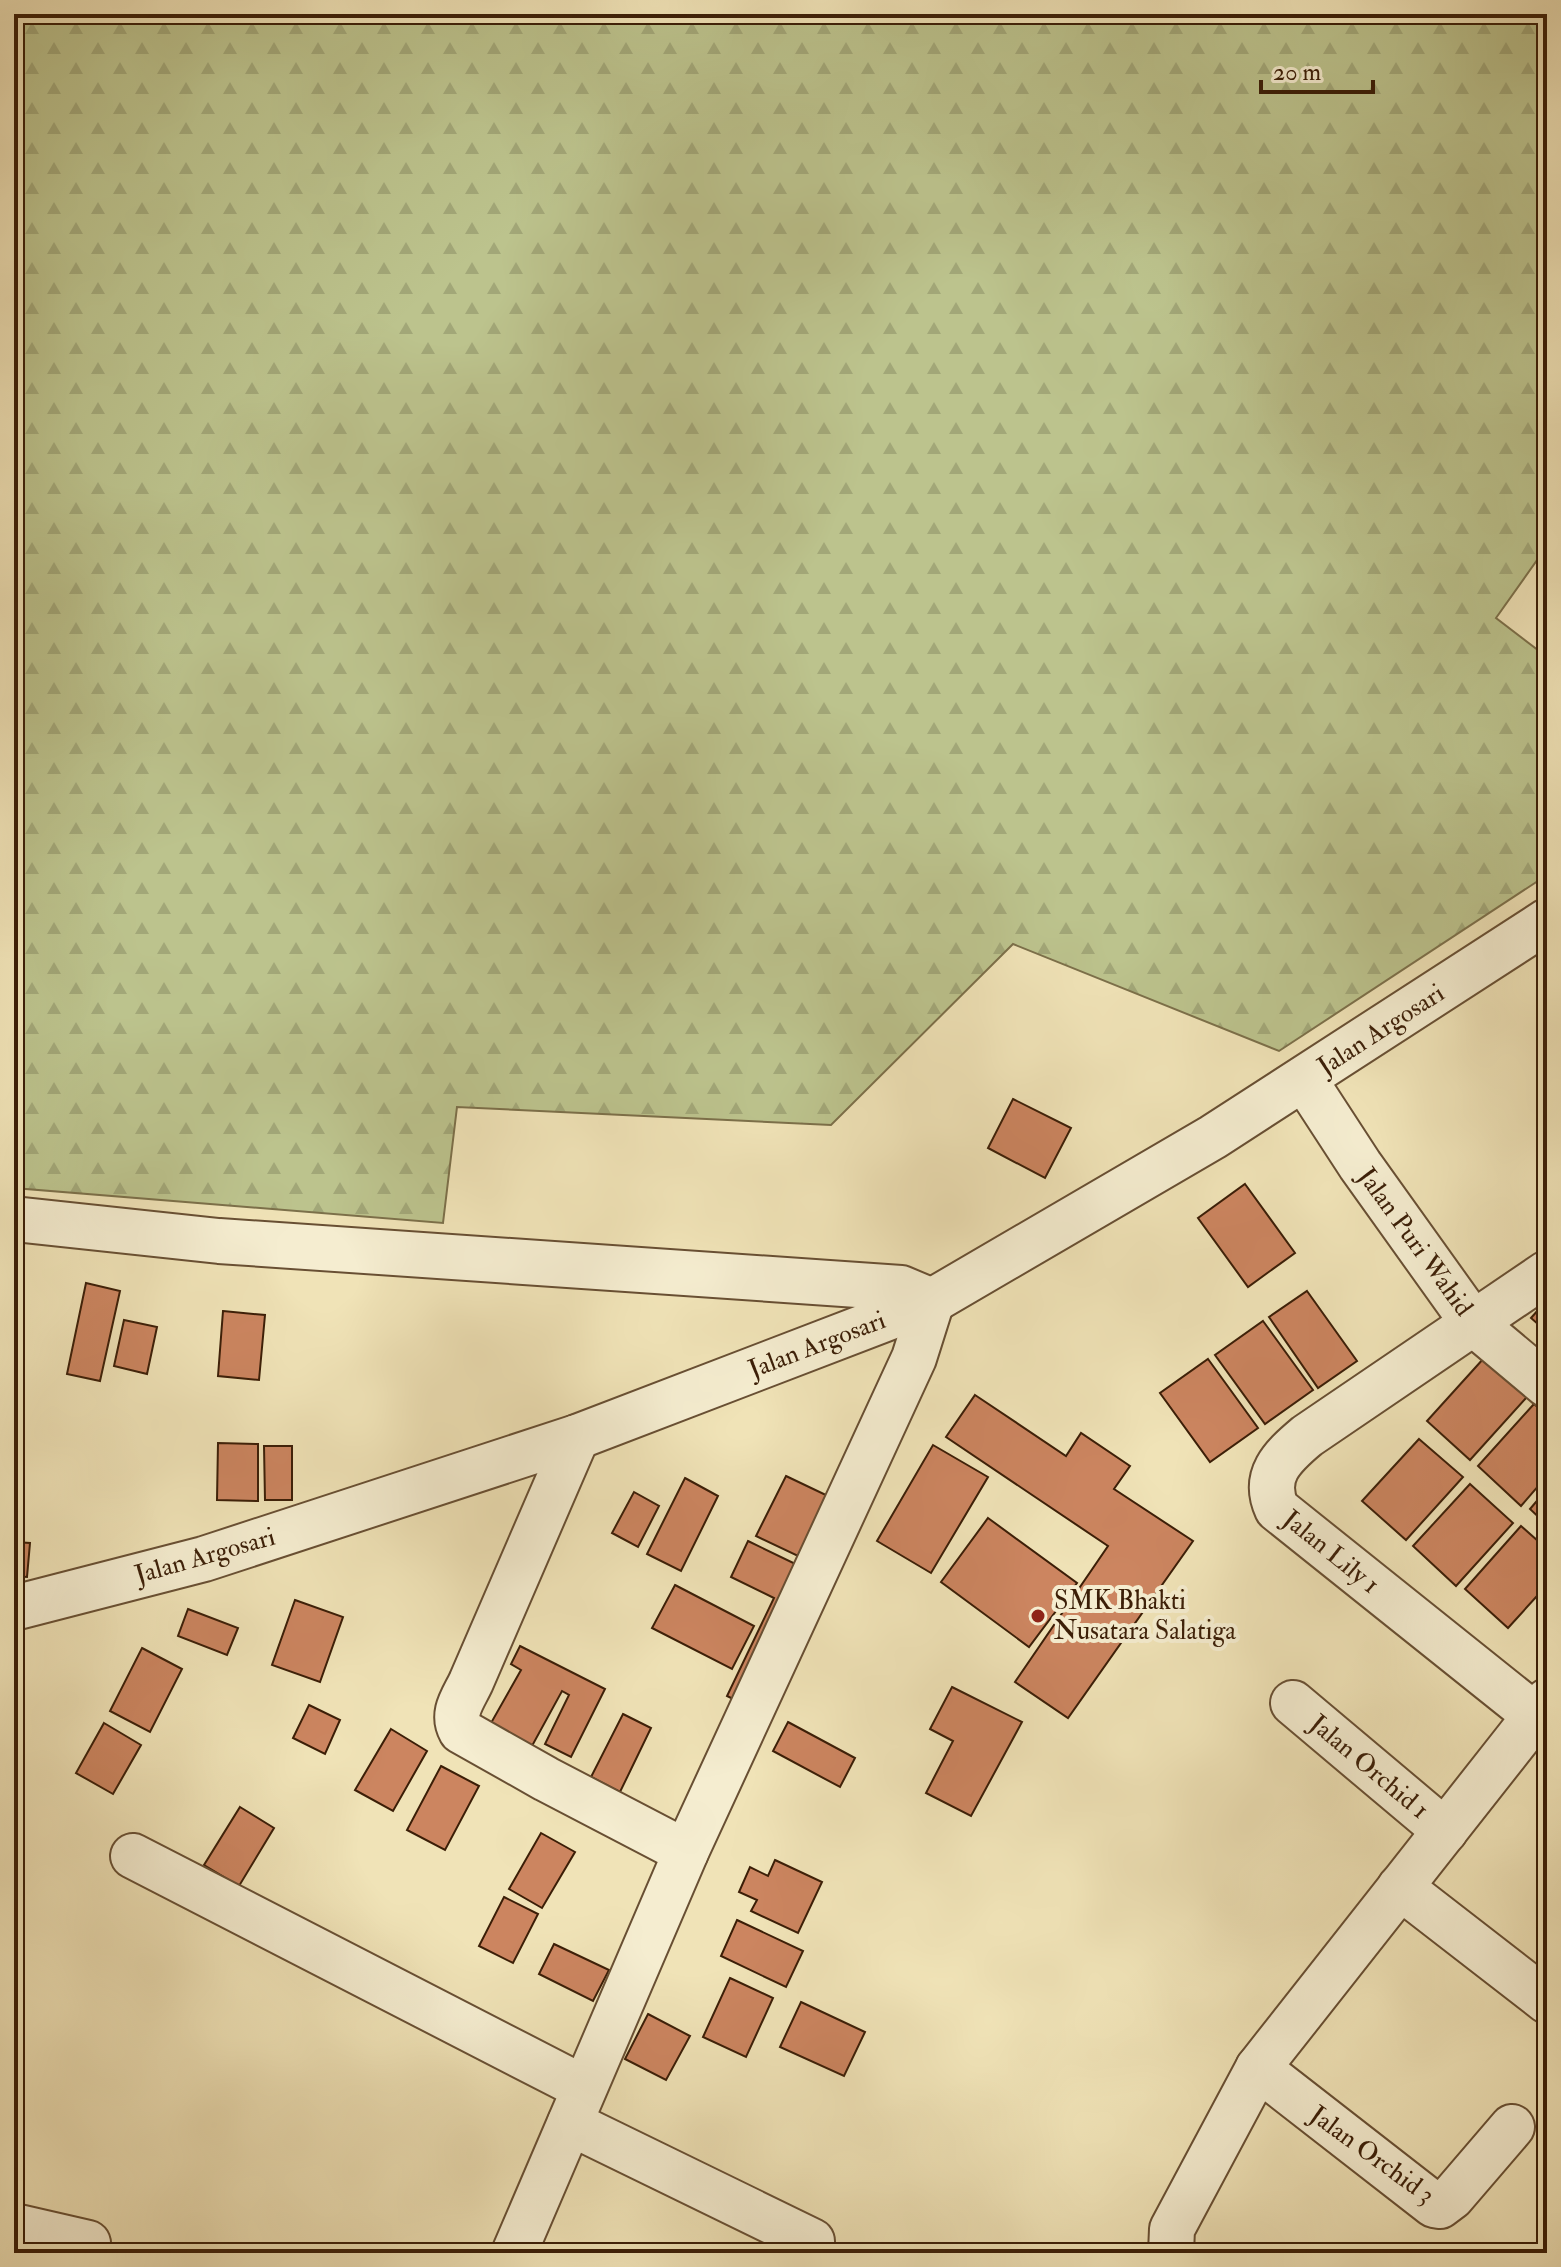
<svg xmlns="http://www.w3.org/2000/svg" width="1561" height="2267" viewBox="0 0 1561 2267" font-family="'IM FELL Double Pica',serif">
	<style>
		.forest { fill: url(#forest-firs); stroke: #7c704a; stroke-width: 2 }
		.building { fill: #cc8560; stroke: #3b1e07; stroke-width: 2 }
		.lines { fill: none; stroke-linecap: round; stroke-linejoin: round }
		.minor-casing { stroke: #684f33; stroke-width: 48 }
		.minor { stroke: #f5edd0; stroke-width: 44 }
		.poi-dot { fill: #8f2418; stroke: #f5edd0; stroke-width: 3 }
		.labels { text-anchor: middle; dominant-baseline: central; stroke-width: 8; stroke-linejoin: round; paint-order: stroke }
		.street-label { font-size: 26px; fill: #3b1e07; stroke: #f5edd0 }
		.poi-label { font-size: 26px; fill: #3b1e07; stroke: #f5edd0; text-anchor: start }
	</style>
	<defs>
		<pattern id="forest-firs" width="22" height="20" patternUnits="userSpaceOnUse" patternTransform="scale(2)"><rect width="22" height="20" fill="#bcc38d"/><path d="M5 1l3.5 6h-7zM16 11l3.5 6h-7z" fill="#a2a778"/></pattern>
	</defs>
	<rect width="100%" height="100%" fill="#f0e3b7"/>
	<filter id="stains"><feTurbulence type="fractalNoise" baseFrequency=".0025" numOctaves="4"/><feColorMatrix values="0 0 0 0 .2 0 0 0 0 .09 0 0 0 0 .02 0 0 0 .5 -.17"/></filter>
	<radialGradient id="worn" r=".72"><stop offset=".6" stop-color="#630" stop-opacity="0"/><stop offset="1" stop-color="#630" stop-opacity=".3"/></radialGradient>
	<!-- forest -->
	<polygon class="forest" points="14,14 1547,14 1547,546 1496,618 1547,657 1547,875 1279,1051 1013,944 831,1125 457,1107 443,1223 14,1188"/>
	<!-- building -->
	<g class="building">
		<polygon points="1013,1099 1071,1128 1045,1178 988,1148"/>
		<polygon points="1245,1184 1295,1253 1248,1287 1198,1218"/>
		<polygon points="86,1283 120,1291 100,1381 67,1374"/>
		<polygon points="1307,1291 1357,1361 1318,1388 1269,1317"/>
		<polygon points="1547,1300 1547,1332 1531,1318"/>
		<polygon points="223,1311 265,1315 259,1380 218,1376"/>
		<polygon points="124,1320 157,1327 147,1374 114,1366"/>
		<polygon points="1263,1321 1313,1390 1265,1424 1215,1355"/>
		<polygon points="1484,1358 1527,1397 1470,1460 1427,1421"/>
		<polygon points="1208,1359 1258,1428 1210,1462 1160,1393"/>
		<polygon points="975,1395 1066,1456 1081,1433 1130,1466 1114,1489 1193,1541 1068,1718 1015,1682 1108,1546 946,1437"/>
		<polygon points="1534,1404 1547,1415 1547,1476 1521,1506 1478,1466"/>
		<polygon points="1419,1439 1463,1477 1406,1540 1362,1501"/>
		<polygon points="218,1443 258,1444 258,1501 217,1500"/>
		<polygon points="933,1445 988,1477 931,1573 877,1541"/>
		<polygon points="264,1446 292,1446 292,1500 265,1500"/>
		<polygon points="786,1476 828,1496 798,1556 756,1536"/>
		<polygon points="685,1478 718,1496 681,1571 647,1554"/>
		<polygon points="1470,1484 1513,1523 1456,1586 1413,1546"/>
		<polygon points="1547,1489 1547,1525 1530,1509"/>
		<polygon points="634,1492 659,1506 638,1547 612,1533"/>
		<polygon points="988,1518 1077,1583 1029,1647 941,1582"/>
		<polygon points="1521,1526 1547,1549 1547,1585 1508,1628 1465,1589"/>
		<polygon points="748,1541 810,1571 745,1705 727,1696 774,1598 731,1577"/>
		<polygon points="14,1542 30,1543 27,1577 14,1576"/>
		<polygon points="675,1585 754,1626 732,1669 652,1628"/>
		<polygon points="295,1600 343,1617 320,1682 272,1665"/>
		<polygon points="188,1609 238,1628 227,1655 178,1636"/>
		<polygon points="520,1646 605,1689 571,1757 545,1744 569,1695 562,1691 532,1746 491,1723 521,1670 511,1664"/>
		<polygon points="142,1648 182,1669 150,1732 110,1711"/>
		<polygon points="952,1687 1022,1722 971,1816 926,1793 953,1741 930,1729"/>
		<polygon points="309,1705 340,1720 325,1754 293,1738"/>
		<polygon points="623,1714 651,1728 620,1792 591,1777"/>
		<polygon points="788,1722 855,1758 840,1787 773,1751"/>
		<polygon points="104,1723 141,1745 113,1794 76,1773"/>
		<polygon points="391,1729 427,1751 393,1811 355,1790"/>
		<polygon points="441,1766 479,1786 445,1850 407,1830"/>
		<polygon points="240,1807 274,1828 239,1886 204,1865"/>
		<polygon points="541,1833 575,1852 542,1908 509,1889"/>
		<polygon points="775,1860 822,1882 798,1933 751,1911 757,1900 739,1892 750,1867 768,1876"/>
		<polygon points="504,1897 538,1914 513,1963 479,1946"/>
		<polygon points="737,1920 803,1951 786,1987 721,1956"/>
		<polygon points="554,1944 609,1970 593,2001 539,1974"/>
		<polygon points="730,1978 773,1998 746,2057 703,2037"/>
		<polygon points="801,2002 865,2032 844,2076 780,2047"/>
		<polygon points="648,2014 690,2036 666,2080 625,2059"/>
	</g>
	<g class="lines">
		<!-- minor casing -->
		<g class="minor-casing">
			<g id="minor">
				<polyline points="1304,1079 1360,1165 1473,1323 1547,1385"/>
				<polyline points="14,1219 219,1241 901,1288 932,1301 914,1358 686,1852 514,2253"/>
				<path d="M1547 1273 1307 1436C1282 1457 1262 1476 1277 1509L1547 1725"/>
				<path d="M577 1437 471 1682C463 1699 451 1713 461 1731L546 1779 686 1852"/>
				<polyline points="14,1608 204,1559 577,1437 932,1301 1213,1137 1547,921"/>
				<polyline points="1293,1703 1445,1831"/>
				<polyline points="133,1856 584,2088"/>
				<polyline points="1400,1887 1547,2001"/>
				<polyline points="1258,2068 1434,2205 1440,2206 1452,2197 1512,2127"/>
				<polyline points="570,2123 812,2241"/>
				<polyline points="14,2226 88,2243 82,2253"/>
				<polyline points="1171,2253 1172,2229 1258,2068 1547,1701"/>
			</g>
		</g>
		<!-- minor -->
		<use href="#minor" class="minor"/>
	</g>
	<!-- markers -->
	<circle class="poi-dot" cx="1038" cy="1616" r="8"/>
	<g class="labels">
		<!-- street labels -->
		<g class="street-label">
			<text transform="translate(1381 1030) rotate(-33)">Jalan Argosari</text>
			<text transform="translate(1415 1242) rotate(54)">Jalan Puri Wahid</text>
			<text transform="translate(817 1345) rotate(-21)">Jalan Argosari</text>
			<text transform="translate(1331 1552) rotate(39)">Jalan Lily 1</text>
			<text transform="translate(205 1556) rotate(-16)">Jalan Argosari</text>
			<text transform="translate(1369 1767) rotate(40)">Jalan Orchid 1</text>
			<text transform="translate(1372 2155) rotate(36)">Jalan Orchid 3</text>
		</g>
		<!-- poi labels -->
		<g class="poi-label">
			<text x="1054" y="1601">SMK Bhakti<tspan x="1054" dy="30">Nusatara Salatiga</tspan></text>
		</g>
	</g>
	<!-- margin -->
	<rect width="1561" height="2267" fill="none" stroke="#f0e3b7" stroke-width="48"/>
	<rect x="16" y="16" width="1529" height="2235" fill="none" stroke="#3b1e07" stroke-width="4"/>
	<rect x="24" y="24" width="1513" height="2219" fill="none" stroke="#3b1e07" stroke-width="2"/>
	<!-- scale -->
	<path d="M1261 80v12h112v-12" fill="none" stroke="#3b1e07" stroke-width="4"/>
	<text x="1273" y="80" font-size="24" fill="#3b1e07" stroke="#f5edd0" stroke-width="6" paint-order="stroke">20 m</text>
	<rect width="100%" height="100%" filter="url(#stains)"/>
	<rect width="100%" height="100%" fill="url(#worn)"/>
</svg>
